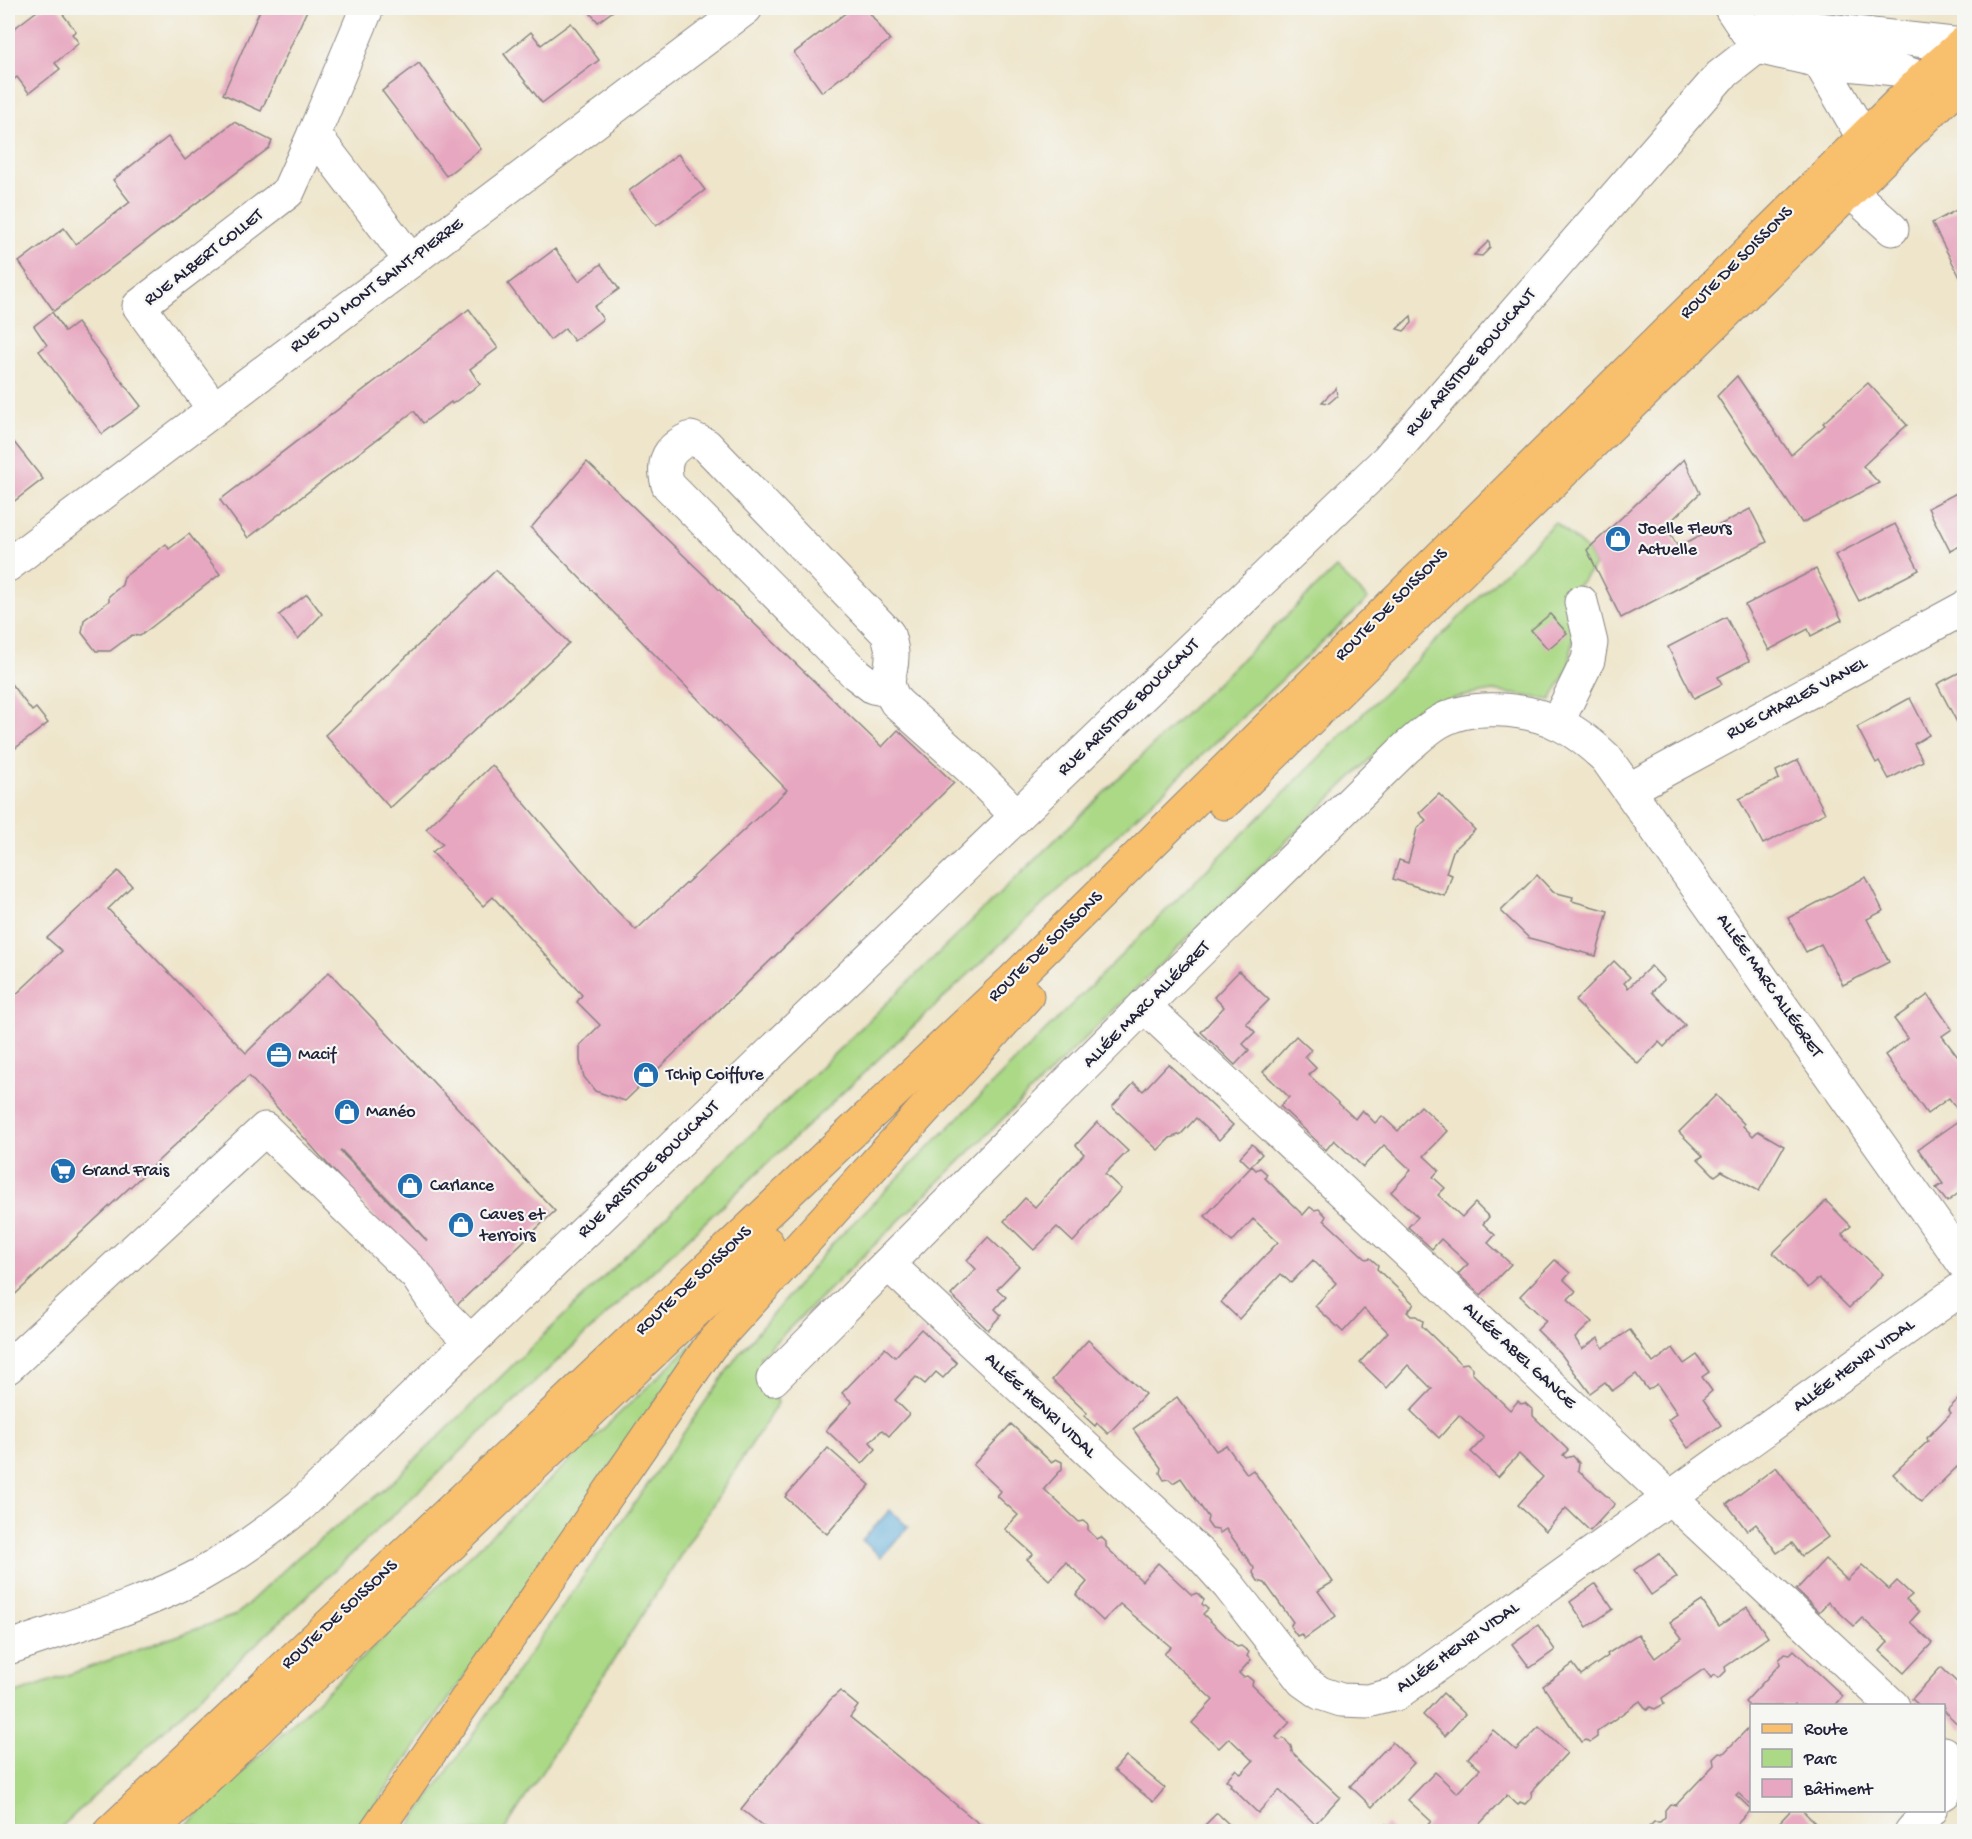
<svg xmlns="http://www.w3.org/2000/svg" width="1972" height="1839" viewBox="0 0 1972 1839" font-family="'Gochi Hand',sans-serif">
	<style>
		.green { fill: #abd986; stroke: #667e60; stroke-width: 1.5 }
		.water { fill: #62aedb; stroke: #42688b; stroke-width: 1.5 }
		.building { fill: #e7a7c0; fill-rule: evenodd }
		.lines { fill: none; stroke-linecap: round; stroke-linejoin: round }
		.minor-casing { stroke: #888482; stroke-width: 35 }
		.major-casing { stroke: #888482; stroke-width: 35 }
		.minor { stroke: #fff; stroke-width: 33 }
		.major { stroke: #f8bf6c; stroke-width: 33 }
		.labels { text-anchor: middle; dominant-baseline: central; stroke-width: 4.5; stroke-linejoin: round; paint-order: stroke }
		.street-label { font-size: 18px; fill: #22223b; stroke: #f6f6f2 }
		.poi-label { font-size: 18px; fill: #22223b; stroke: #f6f6f2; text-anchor: start }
	</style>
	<rect width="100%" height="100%" fill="#f6f6f2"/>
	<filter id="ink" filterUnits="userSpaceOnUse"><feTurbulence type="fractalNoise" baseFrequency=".0167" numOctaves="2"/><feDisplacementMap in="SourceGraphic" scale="12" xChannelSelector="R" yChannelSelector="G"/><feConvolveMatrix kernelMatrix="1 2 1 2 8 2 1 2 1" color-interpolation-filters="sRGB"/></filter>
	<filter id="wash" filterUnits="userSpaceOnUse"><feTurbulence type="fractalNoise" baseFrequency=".008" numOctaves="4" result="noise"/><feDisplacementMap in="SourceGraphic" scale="24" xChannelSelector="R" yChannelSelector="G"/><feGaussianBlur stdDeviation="1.35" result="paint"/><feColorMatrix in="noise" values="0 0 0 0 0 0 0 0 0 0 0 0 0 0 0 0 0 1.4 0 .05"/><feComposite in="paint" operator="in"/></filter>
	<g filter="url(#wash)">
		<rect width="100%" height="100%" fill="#eee5ca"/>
		<!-- green -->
		<g class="green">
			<polygon points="1555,522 1587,550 1595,566 1564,601 1574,632 1569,667 1551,700 1493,691 1454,698 1418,712 761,1356 778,1403 504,1831 405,1832 738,1355 834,1242"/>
			<polygon points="1336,568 1368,599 57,1831 8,1831 8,1696 236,1615 299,1556 386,1488"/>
			<polygon points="703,1334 357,1831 180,1831"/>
		</g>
		<!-- water -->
		<polygon class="water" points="890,1510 908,1527 881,1557 862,1540"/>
		<g id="blocks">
			<!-- building -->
			<g class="building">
				<polygon points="41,8 58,8 76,31 72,34 79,43 55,63 60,69 29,93 17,77 8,84 8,33"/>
				<polygon points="261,8 308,8 261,111 223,94"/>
				<polygon points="586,8 617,8 598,22"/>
				<polygon points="852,8 866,8 890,40 822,92 794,53"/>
				<polygon points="928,8 943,8 933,15"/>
				<polygon points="571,23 599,60 542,103 504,54 531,32 541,45"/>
				<polygon points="419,63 481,149 446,176 382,91"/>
				<polygon points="234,122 272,141 269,148 54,311 19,262 64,228 76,244 130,202 113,180 168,137 185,160"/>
				<polygon points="678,154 705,190 656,226 629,191"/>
				<polygon points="1964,206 1964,285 1932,223"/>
				<polygon points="1489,241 1490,248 1482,256 1474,255"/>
				<polygon points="555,249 579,281 601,264 619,289 594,307 603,319 574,341 565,328 550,340 508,284"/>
				<polygon points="469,309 498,348 470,369 480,384 452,404 451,402 423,423 414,411 248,538 220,500"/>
				<polygon points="52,312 65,332 77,323 141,406 102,434 39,351 47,345 34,326"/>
				<polygon points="1411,316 1412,323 1404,331 1397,329"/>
				<polygon points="1737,376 1791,455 1825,425 1823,423 1868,383 1907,425 1863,466 1879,483 1802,523 1717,396"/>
				<polygon points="1336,388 1337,396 1329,403 1322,402"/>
				<polygon points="13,441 43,479 8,506 8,445"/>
				<polygon points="1684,459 1700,493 1666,526 1678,547 1750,509 1767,542 1621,618 1587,550"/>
				<polygon points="587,462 882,747 898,730 954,783 625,1101 595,1091 584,1077 580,1061 580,1045 600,1025 577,1002 582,995 493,897 483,906 432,852 443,844 426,829 492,765 613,907 636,930 787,790 531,528"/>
				<polygon points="1964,489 1964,544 1950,551 1928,508"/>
				<polygon points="1895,524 1919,570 1859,601 1835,555"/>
				<polygon points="189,534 220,574 140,636 132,635 110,651 96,651 82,633 84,620 109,601 109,596 122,585 124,577 166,544 169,549"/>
				<polygon points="1816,569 1842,620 1811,636 1808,629 1769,650 1745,605"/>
				<polygon points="496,570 569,643 390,808 325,735"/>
				<polygon points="307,594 322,614 298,639 279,615"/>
				<polygon points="1550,614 1567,633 1548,649 1531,630"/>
				<polygon points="1726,617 1749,661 1718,677 1722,684 1694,698 1668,647"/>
				<polygon points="1964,670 1964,726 1960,728 1937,684"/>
				<polygon points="8,680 32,711 36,708 48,723 9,753 8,750"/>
				<polygon points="1910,698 1929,735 1914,744 1923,761 1889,779 1879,761 1876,763 1857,727"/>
				<polygon points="1798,760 1825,813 1763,844 1739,799 1779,779 1776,771"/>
				<polygon points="1439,794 1475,830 1453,851 1446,873 1452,875 1445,896 1393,879 1399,860 1408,863 1417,829 1426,820 1419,813"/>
				<path d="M118 871 132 886 108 909 246 1053 329 972 555 1211 455 1307 249 1076 8 1301V1002L62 951 47 938ZM341 1150 412 1224 427 1241 340 1151Z"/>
				<polygon points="1537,875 1553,892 1573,897 1572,901 1608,911 1596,956 1529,938 1501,911"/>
				<polygon points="1866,877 1883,911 1867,919 1889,962 1843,985 1821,944 1806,952 1788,918"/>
				<polygon points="1614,961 1630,977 1624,983 1628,988 1651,966 1664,980 1652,992 1685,1025 1664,1047 1659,1042 1638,1064 1575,1001"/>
				<polygon points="1239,971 1269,1000 1246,1023 1255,1032 1243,1044 1249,1050 1235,1065 1201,1032 1224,1007 1214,997"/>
				<polygon points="1928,995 1952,1029 1942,1036 1964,1065 1964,1119 1949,1098 1927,1114 1885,1055 1908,1038 1894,1019"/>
				<polygon points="1296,1036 1311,1050 1305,1057 1316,1068 1309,1075 1355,1119 1362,1110 1375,1123 1382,1116 1398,1131 1421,1106 1448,1131 1424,1156 1439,1170 1433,1177 1445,1188 1438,1195 1462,1217 1475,1203 1489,1217 1483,1224 1495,1235 1488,1243 1511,1264 1481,1295 1458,1274 1468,1264 1441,1239 1432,1249 1408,1227 1418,1217 1391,1192 1411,1170 1397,1157 1384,1145 1363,1167 1334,1140 1326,1150 1280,1106 1289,1097 1263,1072"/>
				<polygon points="1168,1064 1233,1125 1219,1140 1196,1118 1181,1134 1170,1138 1158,1150 1112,1107 1134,1083 1143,1091"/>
				<polygon points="1716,1095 1744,1124 1743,1126 1753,1136 1758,1131 1784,1146 1759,1191 1722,1171 1715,1176 1698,1159 1703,1156 1679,1132"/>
				<polygon points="1958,1121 1964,1130 1964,1189 1947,1202 1936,1188 1943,1184 1918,1149"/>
				<polygon points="1097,1122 1128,1151 1105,1174 1121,1189 1073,1242 1057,1227 1034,1250 1004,1221 1025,1198 1035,1207 1084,1154 1076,1145"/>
				<polygon points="1252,1144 1262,1154 1250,1167 1240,1157"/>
				<polygon points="1252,1166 1256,1170 1260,1168 1267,1174 1265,1178 1303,1215 1310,1207 1314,1210 1319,1209 1326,1216 1324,1220 1366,1259 1370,1258 1378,1265 1377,1269 1414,1304 1407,1312 1411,1316 1416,1316 1423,1321 1422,1326 1461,1364 1467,1363 1472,1368 1472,1373 1510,1410 1518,1401 1521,1404 1525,1403 1533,1410 1533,1416 1568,1450 1563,1455 1566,1458 1573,1456 1579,1463 1578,1470 1615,1504 1590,1531 1566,1508 1546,1531 1518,1505 1543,1477 1519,1454 1498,1477 1471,1452 1484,1438 1459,1415 1439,1438 1411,1411 1432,1389 1408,1365 1387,1388 1360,1362 1388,1332 1364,1309 1343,1332 1315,1306 1336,1283 1313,1260 1291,1283 1281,1274 1239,1319 1221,1302 1278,1242 1253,1219 1232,1242 1205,1216"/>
				<polygon points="1826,1201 1851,1226 1842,1234 1883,1274 1849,1308 1819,1278 1808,1288 1773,1253"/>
				<polygon points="988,1237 1019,1266 997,1289 1006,1297 995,1309 1001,1315 988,1330 951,1295 976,1269 967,1260"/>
				<polygon points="1555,1260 1570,1273 1564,1280 1576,1291 1568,1299 1592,1322 1575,1338 1582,1349 1598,1338 1603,1348 1630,1330 1653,1363 1673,1348 1684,1364 1697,1355 1709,1372 1702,1377 1712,1391 1703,1399 1721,1425 1688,1448 1668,1420 1677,1413 1657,1384 1648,1390 1636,1374 1612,1391 1605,1382 1590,1393 1561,1354 1537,1330 1546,1321 1520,1296"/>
				<polygon points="921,1329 957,1363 943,1378 936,1372 925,1384 916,1377 895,1400 909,1414 889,1436 882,1430 870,1442 876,1449 862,1464 826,1430 852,1402 842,1393 885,1348 895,1357"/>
				<polygon points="1088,1340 1145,1394 1108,1434 1097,1423 1095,1426 1084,1416 1087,1413 1052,1380"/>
				<polygon points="1964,1394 1964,1473 1957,1467 1921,1502 1893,1474 1928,1441 1927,1438 1951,1413 1948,1409"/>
				<polygon points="1177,1397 1216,1451 1226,1445 1247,1474 1253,1470 1333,1582 1318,1591 1336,1616 1304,1639 1301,1634 1297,1636 1290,1626 1293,1622 1265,1583 1258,1581 1253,1573 1254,1568 1226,1529 1220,1533 1218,1530 1212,1529 1207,1522 1208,1517 1181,1478 1173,1483 1169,1479 1164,1480 1160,1473 1161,1468 1133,1429"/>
				<polygon points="1011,1424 1051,1462 1056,1459 1062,1462 1062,1469 1044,1489 1079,1522 1083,1521 1088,1525 1088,1530 1097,1539 1101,1537 1106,1542 1106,1547 1142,1581 1158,1563 1192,1595 1197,1593 1204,1600 1202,1604 1208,1609 1203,1614 1237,1647 1241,1646 1249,1652 1247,1656 1251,1660 1239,1673 1243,1677 1247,1676 1253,1681 1252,1685 1290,1722 1276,1737 1279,1740 1284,1739 1291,1746 1292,1752 1340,1797 1315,1824 1279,1790 1258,1813 1230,1786 1231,1784 1226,1780 1236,1769 1241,1774 1253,1761 1229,1738 1219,1748 1192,1723 1213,1700 1164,1654 1171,1647 1120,1604 1103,1621 1076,1595 1087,1582 1066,1562 1049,1580 1027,1559 1033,1554 1005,1529 1018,1515 997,1496 1001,1491 973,1465"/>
				<polygon points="828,1448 870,1485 827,1534 785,1497"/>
				<polygon points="1776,1467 1828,1537 1802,1556 1792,1543 1777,1553 1756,1524 1747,1531 1727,1504"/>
				<polygon points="1659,1553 1677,1577 1651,1595 1634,1570"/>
				<polygon points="1825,1559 1847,1580 1862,1565 1889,1589 1897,1581 1912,1595 1906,1600 1919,1612 1910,1622 1932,1643 1904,1673 1880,1651 1888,1642 1862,1618 1854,1626 1828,1602 1819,1612 1796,1590"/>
				<polygon points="1595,1584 1613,1609 1587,1627 1570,1602"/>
				<polygon points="1702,1601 1719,1626 1747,1607 1768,1637 1725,1667 1726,1671 1719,1678 1715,1675 1711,1678 1704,1669 1662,1698 1664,1704 1655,1709 1650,1707 1647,1710 1640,1701 1597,1732 1597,1737 1590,1742 1586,1740 1582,1742 1543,1686 1573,1664 1581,1675 1608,1656 1607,1654 1638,1634 1655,1658 1682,1638 1670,1622"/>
				<polygon points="1538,1625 1555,1650 1530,1668 1512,1644"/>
				<polygon points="1794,1650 1843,1696 1835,1706 1797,1706 1795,1704 1793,1706 1752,1706 1752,1709 1745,1702 1780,1664 1779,1660 1785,1653 1790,1654"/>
				<polygon points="1941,1667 1964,1689 1964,1730 1944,1711 1944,1706 1920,1706 1912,1699"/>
				<polygon points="840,1691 858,1706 850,1717 983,1827 979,1832 767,1832 768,1830 741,1809 830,1700"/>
				<polygon points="1443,1693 1465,1714 1445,1736 1423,1715"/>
				<polygon points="1752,1724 1752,1806 1738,1793 1736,1795 1751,1809 1730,1832 1649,1832 1648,1828 1654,1822 1660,1822 1665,1817 1665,1810 1670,1804 1676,1805 1714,1765 1713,1758 1719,1752 1724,1753"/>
				<polygon points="1539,1727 1567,1753 1531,1792 1532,1797 1525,1804 1520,1802 1518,1805 1507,1795 1472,1832 1422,1832 1431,1821 1408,1800 1435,1772 1457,1793 1480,1769 1468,1758 1493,1730 1516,1750"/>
				<polygon points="1392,1742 1414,1763 1372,1807 1350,1786"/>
				<polygon points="1126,1756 1165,1788 1153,1802 1114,1770"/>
				<polygon points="1791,1810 1802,1810 1824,1832 1779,1832 1775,1827"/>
				<polygon points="1217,1813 1231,1826 1226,1832 1208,1832 1203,1827"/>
				<polygon points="1386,1824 1394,1832 1379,1832"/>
			</g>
		</g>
	</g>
	<g filter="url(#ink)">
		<use href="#blocks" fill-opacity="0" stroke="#888482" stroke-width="1.5"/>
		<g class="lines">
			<!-- minor casing -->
			<g class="minor-casing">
				<g id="minor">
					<polyline points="367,8 314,134 411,261"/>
					<polyline points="1731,8 1757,47 1819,61 1895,69 1947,87"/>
					<polyline points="1757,47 1777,8"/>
					<polyline points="1819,61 1864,139"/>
					<polyline points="1850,191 1892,229"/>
					<polyline points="214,409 139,306 288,192 314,134"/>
					<polyline points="8,565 746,8"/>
					<path d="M889 690 873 687 856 674 668 485C661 461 668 448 691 438L706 445 888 634C889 640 892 647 892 654 893 676 881 678 896 702L970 768 1017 816"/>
					<polyline points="1557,723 1588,660 1591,643 1581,602"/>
					<polyline points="1630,789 1964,608"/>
					<polyline points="1144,1006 1893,1706"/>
					<polyline points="888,1264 1203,1557 1229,1586 1303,1681 1320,1693 1341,1700 1368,1701 1396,1694 1964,1287"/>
					<polyline points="8,1367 265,1129 417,1276 441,1312 471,1342"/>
					<path d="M773 1379 1144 1006 1406 748C1417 739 1427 729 1439 722 1470 703 1525 708 1557 723 1575 731 1591 744 1606 758L1964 1264"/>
					<path d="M8 1648C71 1626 140 1607 200 1575 236 1555 269 1531 301 1505L1387 460 1720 76 1757 47 1801 27 1962 45"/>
					<path d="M1944 1753C1949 1767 1951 1779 1944 1793"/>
					<polyline points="1911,1832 1930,1810"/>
				</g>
			</g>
			<!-- major casing -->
			<g class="major-casing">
				<g id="major">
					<polyline points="1224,803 1964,80"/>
					<polyline points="110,1832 1013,980 1924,78 1964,43"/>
					<polyline points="150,1832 767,1243"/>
					<polyline points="375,1832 710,1346 1027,996"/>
				</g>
			</g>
			<!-- minor -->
			<use href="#minor" class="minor"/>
			<!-- major -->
			<use href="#major" class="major"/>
		</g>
	</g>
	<!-- icons -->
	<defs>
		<g id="shop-disc" transform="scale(1.35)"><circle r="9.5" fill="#1f6fb2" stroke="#f6f6f2"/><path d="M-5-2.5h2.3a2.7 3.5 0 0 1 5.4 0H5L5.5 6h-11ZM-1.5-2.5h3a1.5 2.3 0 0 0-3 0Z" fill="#fff"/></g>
		<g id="office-disc" transform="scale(1.35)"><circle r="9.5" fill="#1f6fb2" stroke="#f6f6f2"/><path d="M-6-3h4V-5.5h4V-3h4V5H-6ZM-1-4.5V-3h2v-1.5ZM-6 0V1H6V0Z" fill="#fff"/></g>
		<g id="supermarket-disc" transform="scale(1.35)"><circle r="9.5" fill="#1f6fb2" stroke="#f6f6f2"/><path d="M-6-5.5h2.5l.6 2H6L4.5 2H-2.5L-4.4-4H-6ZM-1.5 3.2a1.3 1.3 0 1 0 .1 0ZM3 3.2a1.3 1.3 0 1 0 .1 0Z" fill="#fff"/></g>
	</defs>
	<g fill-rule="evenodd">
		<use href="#shop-disc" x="1618" y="539"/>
		<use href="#office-disc" x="279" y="1055"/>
		<use href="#shop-disc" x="646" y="1075"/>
		<use href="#shop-disc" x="347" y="1112"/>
		<use href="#supermarket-disc" x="63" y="1171"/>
		<use href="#shop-disc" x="410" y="1186"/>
		<use href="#shop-disc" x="461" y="1225"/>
	</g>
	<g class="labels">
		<!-- street labels -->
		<g class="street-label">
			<text transform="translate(204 258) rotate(-38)">RUE ALBERT COLLET</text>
			<text transform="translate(1737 263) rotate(-45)">ROUTE DE SOISSONS</text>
			<text transform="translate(377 286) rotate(-37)">RUE DU MONT SAINT-PIERRE</text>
			<text transform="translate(1471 363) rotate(-49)">RUE ARISTIDE BOUCICAUT</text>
			<text transform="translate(1392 605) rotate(-45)">ROUTE DE SOISSONS</text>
			<text transform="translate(1797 699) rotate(-28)">RUE CHARLES VANEL</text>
			<text transform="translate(1129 708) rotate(-44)">RUE ARISTIDE BOUCICAUT</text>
			<text transform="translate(1046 947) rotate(-44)">ROUTE DE SOISSONS</text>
			<text transform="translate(1769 986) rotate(55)">ALLÉE MARC ALLÉGRET</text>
			<text transform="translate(1147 1005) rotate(-45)">ALLÉE MARC ALLÉGRET</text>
			<text transform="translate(649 1170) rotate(-44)">RUE ARISTIDE BOUCICAUT</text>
			<text transform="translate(694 1281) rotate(-43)">ROUTE DE SOISSONS</text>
			<text transform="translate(1519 1356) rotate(43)">ALLÉE ABEL GANCE</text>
			<text transform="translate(1854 1366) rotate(-36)">ALLÉE HENRI VIDAL</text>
			<text transform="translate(1040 1406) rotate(43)">ALLÉE HENRI VIDAL</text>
			<text transform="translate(340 1615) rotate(-43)">ROUTE DE SOISSONS</text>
			<text transform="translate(1458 1648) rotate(-35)">ALLÉE HENRI VIDAL</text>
		</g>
		<!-- poi labels -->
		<g class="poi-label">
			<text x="1638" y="529">Joelle Fleurs<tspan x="1638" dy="21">Actuelle</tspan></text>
			<text x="298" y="1055">Macif</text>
			<text x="666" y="1075">Tchip Coiffure</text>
			<text x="366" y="1112">Manéo</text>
			<text x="82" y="1171">Grand Frais</text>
			<text x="430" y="1186">Carlance</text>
			<text x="480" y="1215">Caves et<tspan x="480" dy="21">terroirs</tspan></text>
		</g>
	</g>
	<!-- margin -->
	<rect width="1972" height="1839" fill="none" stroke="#f6f6f2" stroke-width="30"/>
	<!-- legend -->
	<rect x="1750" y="1704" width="195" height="108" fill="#f6f6f2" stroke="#a1a1a9" stroke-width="1.5"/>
	<rect x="1762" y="1724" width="30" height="9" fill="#f8bf6c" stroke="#a1a1a9" stroke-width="1.5"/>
	<text x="1804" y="1734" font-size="18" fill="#22223b">Route</text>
	<rect x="1762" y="1749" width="30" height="18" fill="#abd986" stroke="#a1a1a9" stroke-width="1.5"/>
	<text x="1804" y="1764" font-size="18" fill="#22223b">Parc</text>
	<rect x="1762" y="1779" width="30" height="18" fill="#e7a7c0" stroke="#a1a1a9" stroke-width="1.5"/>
	<text x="1804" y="1794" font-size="18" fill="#22223b">Bâtiment</text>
</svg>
